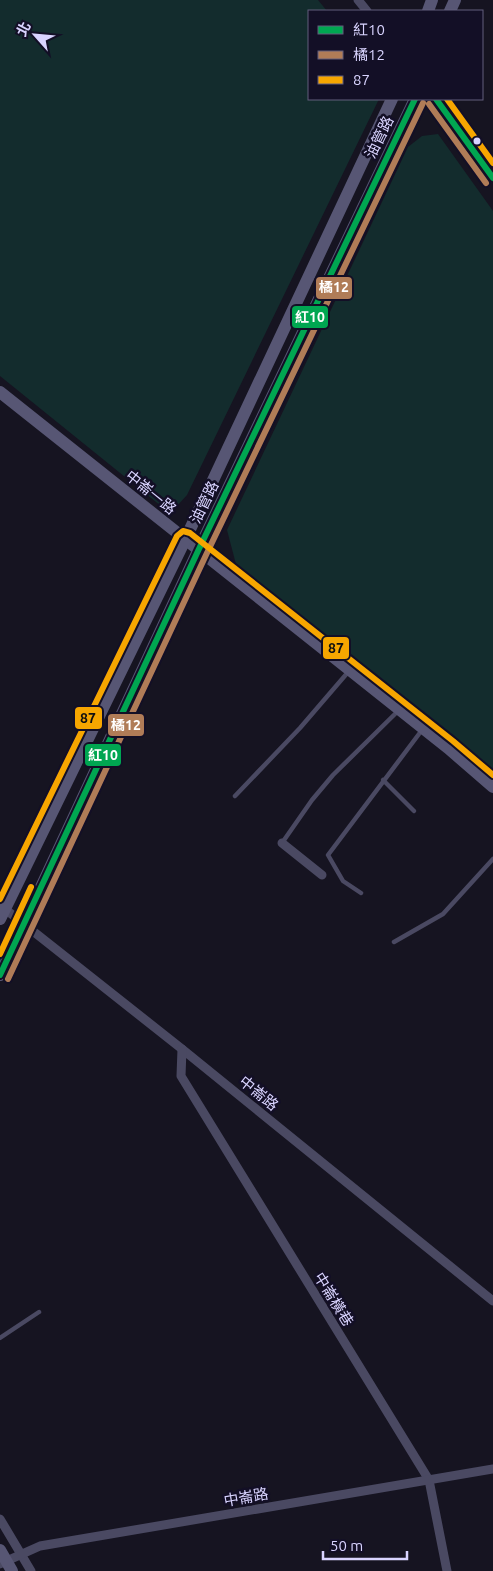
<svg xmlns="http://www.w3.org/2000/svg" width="493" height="1571" viewBox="0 0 493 1571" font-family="Ubuntu,'Noto Sans TC',sans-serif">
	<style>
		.green { fill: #132c2d }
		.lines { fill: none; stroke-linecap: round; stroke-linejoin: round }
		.lane { stroke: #4a4962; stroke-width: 4.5 }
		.street { stroke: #4a4962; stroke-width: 9 }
		.secondary { stroke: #575674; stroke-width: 12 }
		.bus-1-casing { stroke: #130f26; stroke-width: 10 }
		.bus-2-casing { stroke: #130f26; stroke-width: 10 }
		.bus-3-casing { stroke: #130f26; stroke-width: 10 }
		.bus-1 { stroke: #00a651; stroke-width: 6 }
		.bus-2 { stroke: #b07c57; stroke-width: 6 }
		.bus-3 { stroke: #f7a600; stroke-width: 6 }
		.bus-dot { fill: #d9d4ff; stroke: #130f26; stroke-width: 2 }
		.labels { text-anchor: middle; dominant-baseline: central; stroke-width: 5; stroke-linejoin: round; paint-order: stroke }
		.street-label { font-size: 15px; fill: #d9d4ff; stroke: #130f26 }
		.line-badge { stroke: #130f26; stroke-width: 2 }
		.badge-label { font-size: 14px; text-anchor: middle; font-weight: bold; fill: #fff }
		.pale-badge-label { font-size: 14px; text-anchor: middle; font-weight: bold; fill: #111 }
	</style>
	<rect width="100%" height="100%" fill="#161421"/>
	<!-- green -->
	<g class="green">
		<polygon points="0,0 318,0 327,11 309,11 309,99 379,99 187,495 176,507 161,506 0,376"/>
		<polygon points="438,134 493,211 493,772 237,568 227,530 408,147 422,136"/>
	</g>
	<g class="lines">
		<!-- lane -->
		<g class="lane">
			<polyline points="383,780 414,811"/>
			<polyline points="235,796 300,728 349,671"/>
			<polyline points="282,843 312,800 333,775 398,711"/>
			<polyline points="361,893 343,881 328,855 422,730"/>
			<polyline points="394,942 443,914 493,859"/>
			<polyline points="0,1338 39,1312"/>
		</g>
		<!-- street -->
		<g class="street">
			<polyline points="358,0 367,11"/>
			<polyline points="436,99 493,178"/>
			<polyline points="282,843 322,875"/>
			<polyline points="0,905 182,1049 493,1301"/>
			<polyline points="182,1049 181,1076 429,1480 447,1571"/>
			<polyline points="0,1519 31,1571"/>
			<polyline points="0,1564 40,1546 493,1469"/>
		</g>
		<!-- secondary -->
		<g class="secondary">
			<polyline points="428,11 432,0"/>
			<polyline points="450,11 455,0"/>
			<polyline points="0,392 448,748 493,787"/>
			<polyline points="0,919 185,540 392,99"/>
			<polyline points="0,975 198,551 415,99"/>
			<polyline points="0,1550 12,1571"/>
		</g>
		<!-- bus-1 casing -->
		<g class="bus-1-casing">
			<g id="bus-1">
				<polyline points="436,99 493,178"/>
				<polyline points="0,975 198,551 415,99"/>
			</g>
		</g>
		<!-- bus-2 casing -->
		<g class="bus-2-casing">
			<g id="bus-2">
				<polyline points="429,104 486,183"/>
				<polyline points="8,979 206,555 423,103"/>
			</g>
		</g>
		<!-- bus-3 casing -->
		<g class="bus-3-casing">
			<g id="bus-3">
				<polyline points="447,99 493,163"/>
				<polyline points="0,899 177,536 183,531 190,533 453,741 493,775"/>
				<polyline points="0,954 31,887"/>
			</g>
		</g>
		<!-- bus-1 -->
		<use href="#bus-1" class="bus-1"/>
		<!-- bus-2 -->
		<use href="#bus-2" class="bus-2"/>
		<!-- bus-3 -->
		<use href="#bus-3" class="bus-3"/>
	</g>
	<!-- markers -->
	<circle class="bus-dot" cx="477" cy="141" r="4.5"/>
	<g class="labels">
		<!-- street labels -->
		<g class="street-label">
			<text transform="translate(379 137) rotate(-64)">油管路</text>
			<text transform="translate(151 492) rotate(39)">中崙一路</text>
			<text transform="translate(204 502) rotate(-64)">油管路</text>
			<text transform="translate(259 1093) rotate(39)">中崙路</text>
			<text transform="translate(334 1299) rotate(58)">中崙橫巷</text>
			<text transform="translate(246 1497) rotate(-10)">中崙路</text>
		</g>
	</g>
	<g class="line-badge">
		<rect x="315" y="276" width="38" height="24" rx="5" fill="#b07c57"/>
		<rect x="291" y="305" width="38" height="24" rx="5" fill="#00a651"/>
		<rect x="322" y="636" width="28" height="24" rx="5" fill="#f7a600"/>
		<rect x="74" y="706" width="29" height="24" rx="5" fill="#f7a600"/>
		<rect x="107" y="713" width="38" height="24" rx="5" fill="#b07c57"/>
		<rect x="84" y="743" width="38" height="24" rx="5" fill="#00a651"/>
	</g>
	<g class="badge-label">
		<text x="334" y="292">橘12</text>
		<text x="310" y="322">紅10</text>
		<text x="126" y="730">橘12</text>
		<text x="103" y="760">紅10</text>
	</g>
	<g class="pale-badge-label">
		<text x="336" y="653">87</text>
		<text x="88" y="723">87</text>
	</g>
	<!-- legend -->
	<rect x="308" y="10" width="175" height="90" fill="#130f26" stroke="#625e7d"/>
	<rect x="318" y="26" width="25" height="8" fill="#00a651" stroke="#625e7d"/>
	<text x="353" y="35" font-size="15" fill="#d9d4ff">紅10</text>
	<rect x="318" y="51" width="25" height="8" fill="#b07c57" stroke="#625e7d"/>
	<text x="353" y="60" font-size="15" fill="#d9d4ff">橘12</text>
	<rect x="318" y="76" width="25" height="8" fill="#f7a600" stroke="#625e7d"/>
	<text x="353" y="85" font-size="15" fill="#d9d4ff">87</text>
	<!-- north arrow -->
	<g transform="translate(35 35) rotate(297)" stroke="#130f26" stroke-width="4" paint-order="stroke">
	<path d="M0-4L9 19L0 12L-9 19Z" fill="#d9d4ff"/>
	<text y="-8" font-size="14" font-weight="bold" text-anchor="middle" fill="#d9d4ff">北</text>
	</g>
	<!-- scale -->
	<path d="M323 1551v8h84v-8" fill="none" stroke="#d9d4ff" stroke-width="2.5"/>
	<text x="330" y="1551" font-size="15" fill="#d9d4ff" stroke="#130f26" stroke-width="4" paint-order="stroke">50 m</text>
</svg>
